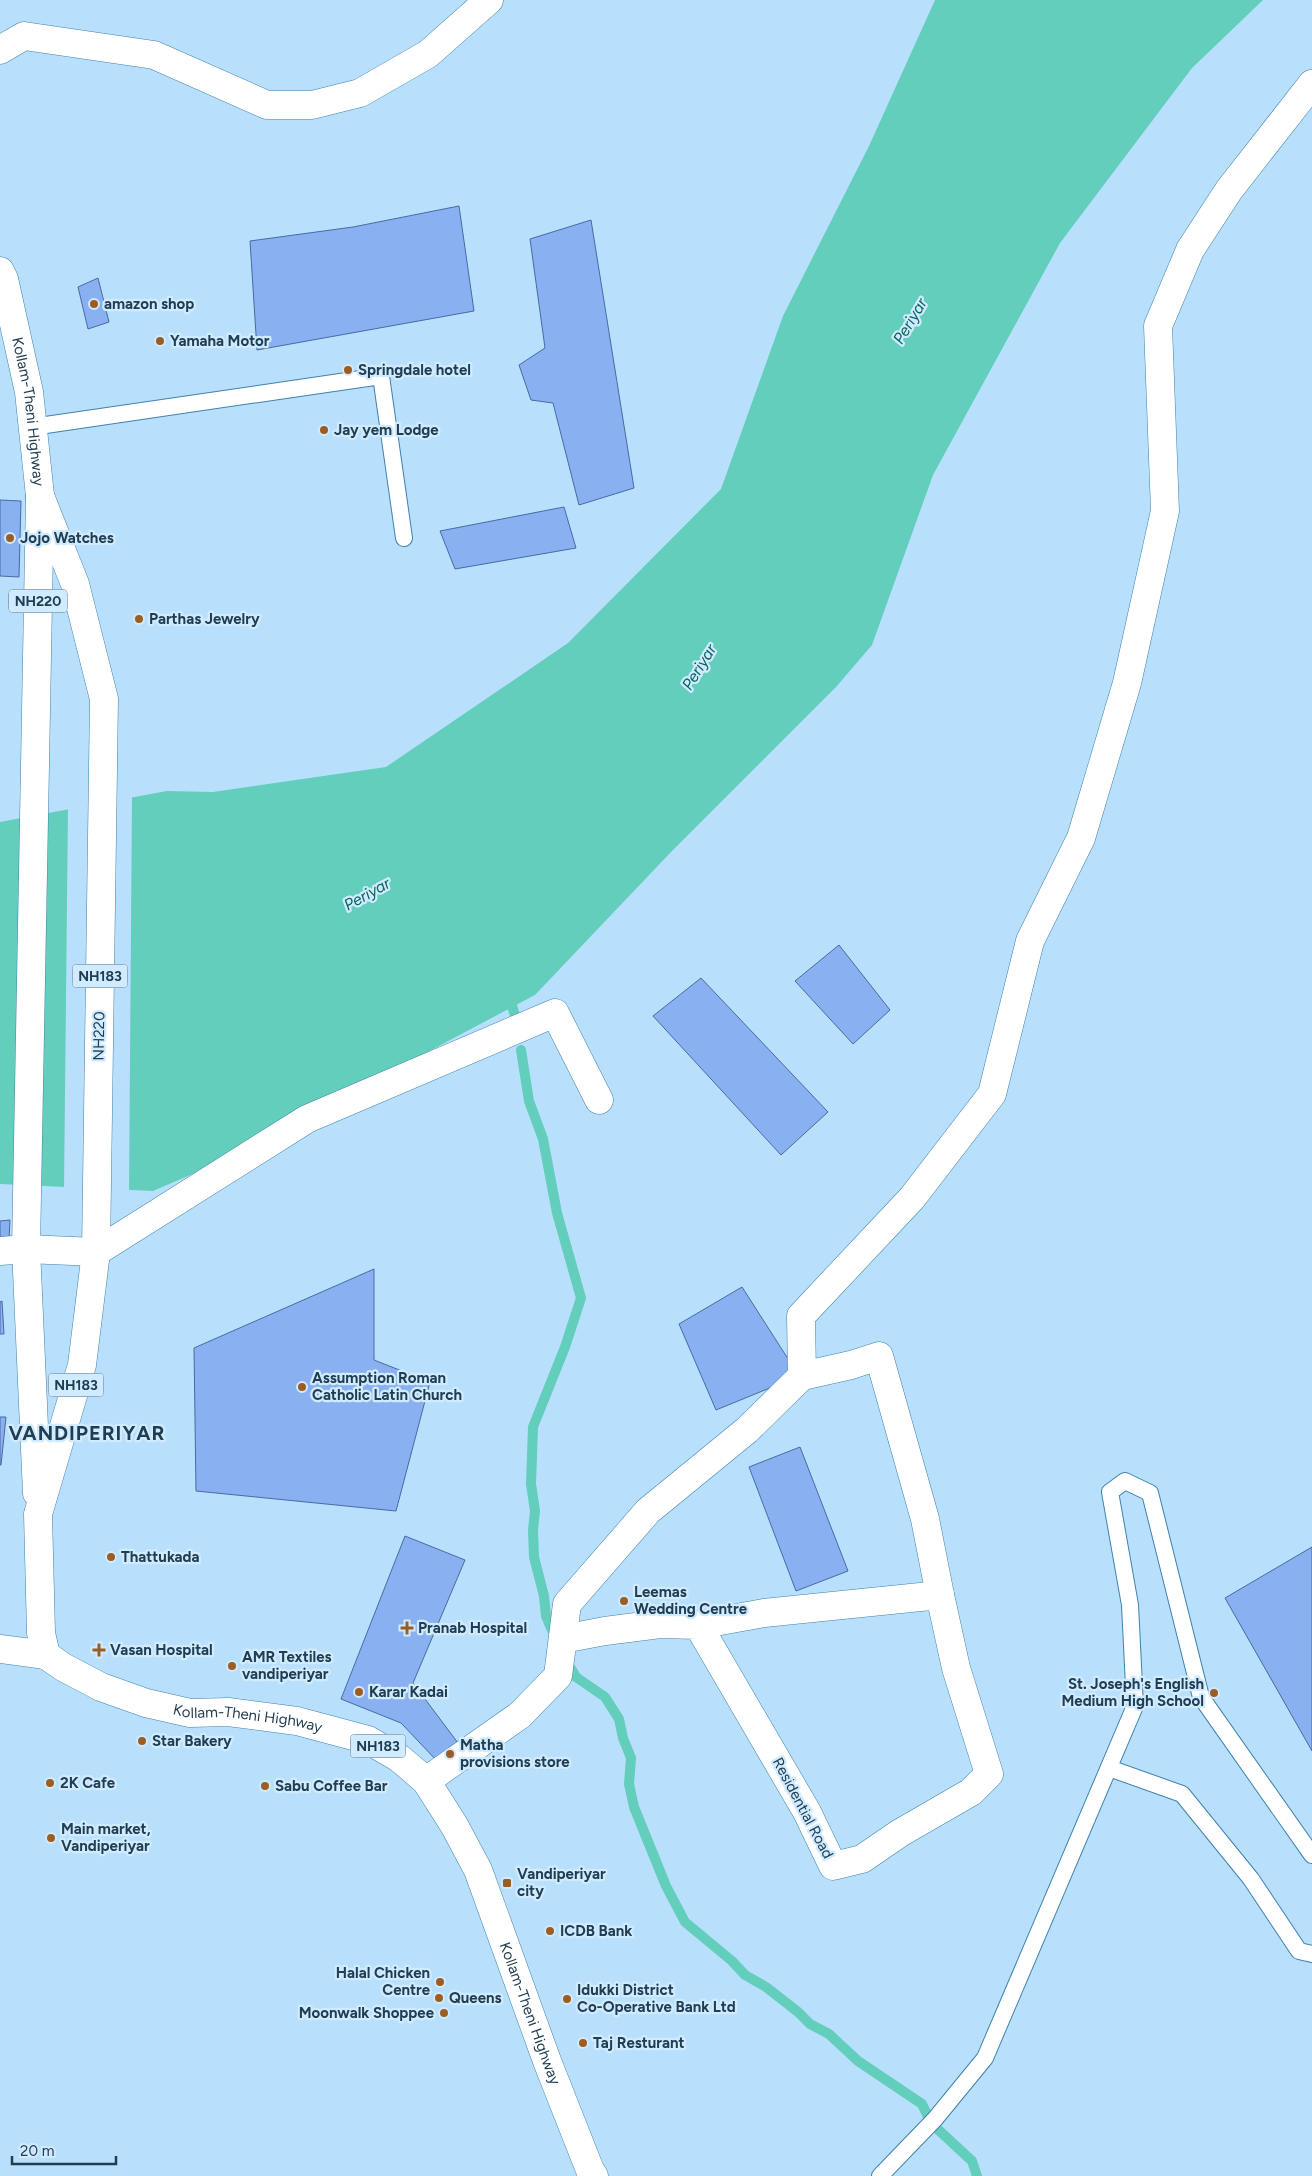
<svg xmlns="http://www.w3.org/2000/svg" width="1312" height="2176" viewBox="0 0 1312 2176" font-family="Figtree,sans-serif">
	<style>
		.water { fill: #62cebb }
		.pier { fill: #b8e0fd }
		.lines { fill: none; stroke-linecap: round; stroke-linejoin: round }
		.stream { stroke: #62cebb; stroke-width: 10 }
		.building { fill: #89b0f1; stroke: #486aa2 }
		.service-casing { stroke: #3e82af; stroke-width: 18 }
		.minor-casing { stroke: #3e82af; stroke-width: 29 }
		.tertiary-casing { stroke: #3e82af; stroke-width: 29 }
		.trunk-casing { stroke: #3e82af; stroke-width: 29 }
		.service { stroke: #fff; stroke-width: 16 }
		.minor { stroke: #fff; stroke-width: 28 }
		.tertiary { stroke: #fff; stroke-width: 28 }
		.trunk { stroke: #fff; stroke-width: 28 }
		.poi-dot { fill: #9b5d22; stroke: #d0ebff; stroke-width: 2 }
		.labels { text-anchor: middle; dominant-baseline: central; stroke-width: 4.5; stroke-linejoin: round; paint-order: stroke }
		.shield { fill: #d0ebff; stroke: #567185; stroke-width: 1 }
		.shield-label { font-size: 14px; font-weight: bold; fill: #213d51 }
		.poi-label { font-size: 15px; font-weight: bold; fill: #213d51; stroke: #d0ebff; text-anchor: start }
		.street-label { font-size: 15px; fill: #213d51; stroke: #d0ebff }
		.water-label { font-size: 16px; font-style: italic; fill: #076458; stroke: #d0ebff }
		.district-label { font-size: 20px; font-weight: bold; letter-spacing: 1px; fill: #213d51; stroke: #d0ebff }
	</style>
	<rect width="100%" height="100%" fill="#b8e0fd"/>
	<!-- water -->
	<polygon class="water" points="935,0 1263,0 1192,68 1060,243 933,475 872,645 836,687 670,853 535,995 218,1163 153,1191 0,1184 0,822 167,791 213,792 386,767 568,643 721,489 783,316 869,146"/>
	<!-- pier -->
	<polygon class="pier" points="132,795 129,1192 64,1189 68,806"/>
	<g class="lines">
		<!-- stream -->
		<g class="stream">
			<polyline points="509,995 515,1016"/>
			<polyline points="521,1050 529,1101 543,1139 557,1213 581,1298 565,1347 533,1427 531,1484 535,1511 533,1530 534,1557 544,1596 546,1616 552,1630"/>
			<polyline points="566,1660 576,1677 605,1697 619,1719 623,1738 631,1758 629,1784 634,1807 666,1886 685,1922 732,1961 745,1975 766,1987 798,2012 810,2024 829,2034 858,2061 922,2104 931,2123 972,2161 977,2176"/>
		</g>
	</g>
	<!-- building -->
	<g class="building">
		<polygon points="459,206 474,311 257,350 250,241 353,227"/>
		<polygon points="591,220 634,488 579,505 553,403 531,400 519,365 545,348 530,239"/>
		<polygon points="98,278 109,322 88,329 78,287"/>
		<polygon points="0,500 21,501 19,577 0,576"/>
		<polygon points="564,507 576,548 455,569 440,531"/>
		<polygon points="839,945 890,1010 853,1044 795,981"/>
		<polygon points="701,978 828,1112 781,1155 653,1016"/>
		<polygon points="10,1220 9,1239 0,1238 0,1221"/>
		<polygon points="374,1269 374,1360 430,1382 396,1511 196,1491 194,1348"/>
		<polygon points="742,1287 799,1376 716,1410 679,1324"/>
		<polygon points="2,1301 4,1334 0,1334 0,1302"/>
		<polygon points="0,1417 6,1417 1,1465 0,1465"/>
		<polygon points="800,1447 848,1571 796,1591 749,1467"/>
		<polygon points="405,1536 465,1560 413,1683 458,1743 438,1762 401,1723 341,1699"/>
		<polygon points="1312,1547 1312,1751 1225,1598"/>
	</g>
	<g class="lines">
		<!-- service casing -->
		<g class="service-casing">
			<g id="service">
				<polyline points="32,427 381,376 404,538"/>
				<polyline points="1109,1768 1182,1794 1251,1879 1299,1951 1312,1954"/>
				<polyline points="880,2176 935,2119 985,2058 1135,1706 1130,1605 1110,1492 1125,1481 1150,1493 1201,1697 1312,1855"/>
			</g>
		</g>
		<!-- minor casing -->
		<g class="minor-casing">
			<g id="minor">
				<polyline points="0,1251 26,1249 96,1252 307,1119 555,1013 599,1100"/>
				<polyline points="802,1376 851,1365 879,1356 925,1519 940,1595"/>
				<polyline points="563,1639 605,1631 660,1624 698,1625 764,1613 940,1595 956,1668 989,1774 971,1792 900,1833 862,1859 833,1866 807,1812 698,1625"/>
				<polyline points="0,1649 46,1655"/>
				<polyline points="426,1781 520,1715 558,1676 567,1604 648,1511 747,1430 802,1376 801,1316 912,1198 992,1094 1030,941 1081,838 1127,683 1165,511 1158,326 1190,250 1229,190 1312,84"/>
			</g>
		</g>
		<!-- tertiary casing -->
		<g class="tertiary-casing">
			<polyline id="tertiary" points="0,50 24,36 154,55 267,105 312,105 360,93 428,54 489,0"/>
		</g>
		<!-- trunk casing -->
		<g class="trunk-casing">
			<g id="trunk">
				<path id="s1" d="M0 271 4 279 29 392 40 496 26 1249 37 1493"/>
				<path id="s2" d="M40 496 75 584 104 699 96 1252 82 1365 38 1514 41 1633 46 1655 63 1667 101 1687 146 1703 190 1713 228 1712 297 1721 368 1740 399 1758 426 1781 454 1825 478 1870 547 2061 590 2170 594 2176"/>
			</g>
		</g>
		<!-- service -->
		<use href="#service" class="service"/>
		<!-- minor -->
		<use href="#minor" class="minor"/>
		<!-- tertiary -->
		<use href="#tertiary" class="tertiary"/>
		<!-- trunk -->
		<use href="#trunk" class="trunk"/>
	</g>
	<!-- markers -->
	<g class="poi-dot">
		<circle cx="94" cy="304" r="5"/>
		<circle cx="160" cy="341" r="5"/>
		<circle cx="348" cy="370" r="5"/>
		<circle cx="324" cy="430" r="5"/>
		<circle cx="10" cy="538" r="5"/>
		<circle cx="139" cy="619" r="5"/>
		<circle cx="302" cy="1387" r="5"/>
		<circle cx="111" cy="1557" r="5"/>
		<circle cx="624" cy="1601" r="5"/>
		<path d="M404.5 1620.5h5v5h5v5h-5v5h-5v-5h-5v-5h5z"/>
		<path d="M96.5 1642.5h5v5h5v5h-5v5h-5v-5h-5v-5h5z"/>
		<circle cx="232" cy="1666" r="5"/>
		<circle cx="359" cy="1692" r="5"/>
		<circle cx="1214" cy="1693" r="5"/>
		<circle cx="142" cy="1741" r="5"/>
		<circle cx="450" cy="1754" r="5"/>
		<circle cx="50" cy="1783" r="5"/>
		<circle cx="265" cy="1786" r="5"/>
		<circle cx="51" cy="1838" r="5"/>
		<rect x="502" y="1878" width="10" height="10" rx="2.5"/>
		<circle cx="550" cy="1931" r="5"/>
		<circle cx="440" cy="1982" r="5"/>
		<circle cx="439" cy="1998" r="5"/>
		<circle cx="567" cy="1999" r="5"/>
		<circle cx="444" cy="2013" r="5"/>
		<circle cx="583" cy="2043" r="5"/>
	</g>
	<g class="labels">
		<!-- shield labels -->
		<g class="shield">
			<rect x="9" y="589.5" width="58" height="23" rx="4"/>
			<rect x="72.5" y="964.5" width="55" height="23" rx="4"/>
			<rect x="48.5" y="1373.5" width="55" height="23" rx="4"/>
			<rect x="350.5" y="1734.5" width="55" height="23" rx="4"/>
		</g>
		<g class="shield-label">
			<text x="38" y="601">NH220</text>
			<text x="100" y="976">NH183</text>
			<text x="76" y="1385">NH183</text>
			<text x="378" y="1746">NH183</text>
		</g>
		<!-- poi labels -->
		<g class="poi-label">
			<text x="104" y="304">amazon shop</text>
			<text x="170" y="341">Yamaha Motor</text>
			<text x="358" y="370">Springdale hotel</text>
			<text x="334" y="430">Jay yem Lodge</text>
			<text x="20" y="538">Jojo Watches</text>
			<text x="149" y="619">Parthas Jewelry</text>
			<text x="312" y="1378">Assumption Roman<tspan x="312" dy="17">Catholic Latin Church</tspan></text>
			<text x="121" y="1557">Thattukada</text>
			<text x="634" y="1592">Leemas<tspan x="634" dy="17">Wedding Centre</tspan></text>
			<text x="418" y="1628">Pranab Hospital</text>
			<text x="110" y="1650">Vasan Hospital</text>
			<text x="242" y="1657">AMR Textiles<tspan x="242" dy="17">vandiperiyar</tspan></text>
			<text x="1204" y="1684" text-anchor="end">St. Joseph's English<tspan x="1204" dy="17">Medium High School</tspan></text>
			<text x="369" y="1692">Karar Kadai</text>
			<text x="152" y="1741">Star Bakery</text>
			<text x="460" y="1745">Matha<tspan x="460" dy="17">provisions store</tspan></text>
			<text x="60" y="1783">2K Cafe</text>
			<text x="275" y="1786">Sabu Coffee Bar</text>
			<text x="61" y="1829">Main market,<tspan x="61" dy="17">Vandiperiyar</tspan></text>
			<text x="517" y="1874">Vandiperiyar<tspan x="517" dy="17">city</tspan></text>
			<text x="560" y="1931">ICDB Bank</text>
			<text x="430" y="1973" text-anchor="end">Halal Chicken<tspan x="430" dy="17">Centre</tspan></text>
			<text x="577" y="1990">Idukki District<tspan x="577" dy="17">Co-Operative Bank Ltd</tspan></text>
			<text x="449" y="1998">Queens</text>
			<text x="434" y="2013" text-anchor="end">Moonwalk Shoppee</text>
			<text x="593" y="2043">Taj Resturant</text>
		</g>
		<!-- street labels -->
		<g class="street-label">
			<text stroke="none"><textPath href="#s1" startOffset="144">Kollam-Theni Highway</textPath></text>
			<text transform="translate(99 1036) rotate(-89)">NH220</text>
			<text stroke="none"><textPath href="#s2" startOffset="1392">Kollam-Theni Highway</textPath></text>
			<text transform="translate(803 1808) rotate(62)">Residential Road</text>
			<text stroke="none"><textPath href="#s2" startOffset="1842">Kollam-Theni Highway</textPath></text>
		</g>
		<!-- water labels -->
		<g class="water-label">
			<text transform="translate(910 321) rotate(-59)">Periyar</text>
			<text transform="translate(699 667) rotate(-58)">Periyar</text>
			<text transform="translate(367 894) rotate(-29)">Periyar</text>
		</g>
		<!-- district labels -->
		<g class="district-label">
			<text x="87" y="1433">VANDIPERIYAR</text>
		</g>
	</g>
	<!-- scale -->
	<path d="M12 2156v8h104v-8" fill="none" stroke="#213d51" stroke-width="2.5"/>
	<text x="20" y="2156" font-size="15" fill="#213d51" stroke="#d0ebff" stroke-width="4" paint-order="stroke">20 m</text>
</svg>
